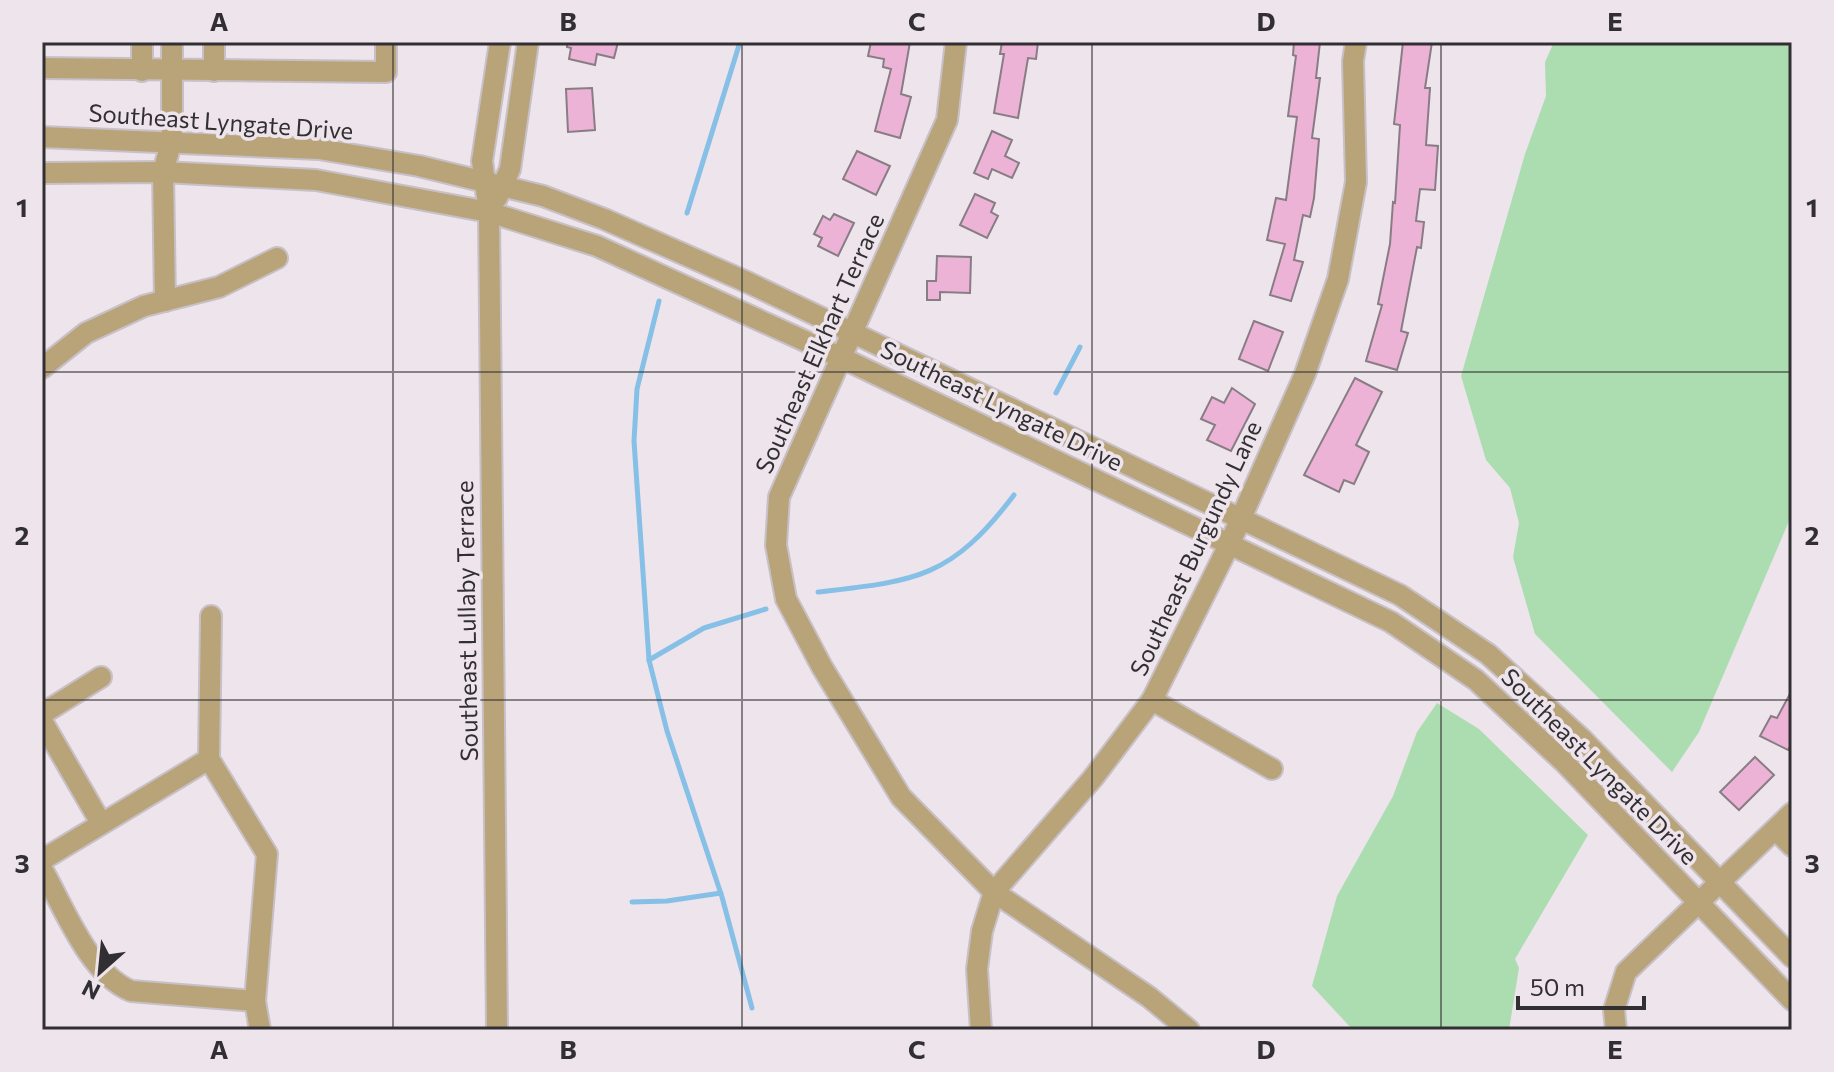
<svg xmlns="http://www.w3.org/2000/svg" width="1834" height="1072" viewBox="0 0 1834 1072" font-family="Commissioner,sans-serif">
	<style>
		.green { fill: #acddb1 }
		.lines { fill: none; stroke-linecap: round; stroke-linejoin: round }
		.stream { stroke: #86c0e6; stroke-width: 5 }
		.building { fill: #edb3d7; stroke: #887d84; stroke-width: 2 }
		.minor-casing { stroke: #c8c0c7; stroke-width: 24 }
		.minor { stroke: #b8a478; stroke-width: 20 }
		.grid { fill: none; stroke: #322f32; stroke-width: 2; stroke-opacity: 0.55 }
		.labels { text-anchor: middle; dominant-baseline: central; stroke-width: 7; stroke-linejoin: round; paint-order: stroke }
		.street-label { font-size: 24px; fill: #322f32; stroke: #eee4ec }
		.neatline { fill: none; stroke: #322f32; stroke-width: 3 }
		.grid-label { font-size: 26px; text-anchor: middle; font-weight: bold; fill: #322f32 }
	</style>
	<rect width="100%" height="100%" fill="#eee4ec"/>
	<!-- green -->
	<g class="green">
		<polygon points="1554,42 1792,42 1792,514 1699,732 1672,772 1535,634 1513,557 1519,523 1510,488 1486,460 1461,376 1525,154 1546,96 1545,62"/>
		<polygon points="1437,703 1479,729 1588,835 1515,959 1519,968 1509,1030 1353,1030 1312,986 1337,896 1393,796 1417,732"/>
	</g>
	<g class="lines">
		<!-- stream -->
		<g class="stream">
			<polyline points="687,213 740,42"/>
			<polyline points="659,301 637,389 634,441 649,660 667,731 722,897 752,1008"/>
			<polyline points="1056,393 1080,347"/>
			<path d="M818 592C917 581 951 578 1014 495"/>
			<polyline points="649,660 704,628 766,609"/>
			<polyline points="632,902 667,901 721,893"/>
		</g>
	</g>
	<!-- building -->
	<g class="building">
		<polygon points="567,42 618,42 614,58 597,54 595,65 569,59 571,48 567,47"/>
		<polygon points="871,42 910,42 901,94 911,97 900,138 875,131 891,69 883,67 884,59 868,56"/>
		<polygon points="1002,42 1038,42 1036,59 1028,58 1018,118 994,113 1004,54 1000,54"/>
		<polygon points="1294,42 1320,42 1316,78 1320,78 1312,138 1319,139 1314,198 1310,217 1303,215 1294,260 1303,262 1291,301 1270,295 1285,244 1267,240 1276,198 1286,200 1297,117 1288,116 1296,56 1293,55"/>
		<polygon points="1403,42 1432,42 1425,88 1430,88 1426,145 1438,146 1435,190 1420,189 1416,221 1424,222 1421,248 1417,247 1401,331 1408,333 1397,370 1366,361 1382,305 1378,304 1390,244 1393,202 1395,203 1400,125 1394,124"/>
		<polygon points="592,88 595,130 568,132 566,89"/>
		<polygon points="992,131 1012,140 1005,156 1019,163 1012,178 992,169 988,179 974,173"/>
		<polygon points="857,151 890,166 876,195 843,179"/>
		<polygon points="975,194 995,203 991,212 998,216 987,238 960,225"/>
		<polygon points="834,214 854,223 838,256 818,246 822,238 814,234 823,216 830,220"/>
		<polygon points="937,256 971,257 970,293 940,292 940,300 927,300 927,281 936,281"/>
		<polygon points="1254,321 1283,332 1268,371 1239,359"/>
		<polygon points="1355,378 1382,392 1356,445 1369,452 1354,484 1344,480 1339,492 1304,475"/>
		<polygon points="1232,388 1255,404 1231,451 1207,440 1215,425 1201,419 1212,397 1224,403"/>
		<polygon points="1792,690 1792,743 1788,750 1760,736 1771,716 1777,718"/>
		<polygon points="1755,757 1774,775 1739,810 1720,792"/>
	</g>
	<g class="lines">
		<!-- minor casing -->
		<g class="minor-casing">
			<g id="minor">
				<polyline points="142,42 142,71"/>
				<polyline points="956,42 947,120 779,497 776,545 786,599 822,667 901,797 994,892 1149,997 1189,1030"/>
				<polyline points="42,68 386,72 386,42"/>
				<polyline points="214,71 214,42"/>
				<polyline points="42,137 319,149 419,166 543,196 604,219 749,283 1400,595 1488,654 1583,740 1792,957"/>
				<polyline points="42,173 163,172 316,180 489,212 597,246 840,357 1391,622 1476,680 1565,763 1792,1000"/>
				<polyline points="497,198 510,169 528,42"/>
				<polyline points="165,301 163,172 172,140 172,42"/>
				<polyline points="42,368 86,333 144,306 219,287 277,258"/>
				<polyline points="211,616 209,759 267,854 255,1001 260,1030"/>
				<polyline points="1152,700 1272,769"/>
				<polyline points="42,714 101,677"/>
				<polyline points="42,721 101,823"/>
				<polyline points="1776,830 1792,846"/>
				<polyline points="42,860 209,759"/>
				<path d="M42 869C64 907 88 973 131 991L255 1001"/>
				<polyline points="497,1030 489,212 482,161 500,42"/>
				<polyline points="981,1030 977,969 982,931 994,892 1093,778 1152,700 1230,543 1305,374 1338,279 1356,182 1353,61 1356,42"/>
				<polyline points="1616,1030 1614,1010 1626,972 1792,813"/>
			</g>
		</g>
		<!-- minor -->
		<use href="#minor" class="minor"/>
	</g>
	<!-- grid -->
	<path class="grid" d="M393 42V1030M742 42V1030M1092 42V1030M1441 42V1030M42 372H1792M42 700H1792"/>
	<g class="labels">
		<!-- street labels -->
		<g class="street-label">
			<text transform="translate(221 121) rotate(4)">Southeast Lyngate Drive</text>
			<text transform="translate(819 343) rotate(-66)">Southeast Elkhart Terrace</text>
			<text transform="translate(1002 405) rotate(26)">Southeast Lyngate Drive</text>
			<text transform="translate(1195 548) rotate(-65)">Southeast Burgundy Lane</text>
			<text transform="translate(466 621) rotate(-91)">Southeast Lullaby Terrace</text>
			<text transform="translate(1600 766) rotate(45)">Southeast Lyngate Drive</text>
		</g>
	</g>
	<!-- border -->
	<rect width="1834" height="1072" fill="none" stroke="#eee4ec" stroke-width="88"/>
	<!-- north arrow -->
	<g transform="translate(100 972) rotate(207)" stroke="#eee4ec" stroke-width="6" paint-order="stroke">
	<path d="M0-6L14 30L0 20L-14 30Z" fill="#322f32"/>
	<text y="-12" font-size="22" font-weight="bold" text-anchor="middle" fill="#322f32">N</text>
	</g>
	<!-- scale -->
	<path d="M1518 996v12h126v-12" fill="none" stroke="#322f32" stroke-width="4"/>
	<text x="1530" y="996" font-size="24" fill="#322f32" stroke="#eee4ec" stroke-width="6" paint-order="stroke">50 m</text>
	<rect x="44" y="44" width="1746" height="984" class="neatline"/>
	<g class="grid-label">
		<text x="219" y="31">A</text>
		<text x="568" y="31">B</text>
		<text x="917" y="31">C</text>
		<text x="1266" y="31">D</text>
		<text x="1615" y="31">E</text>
		<text x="22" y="217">1</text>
		<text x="1812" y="217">1</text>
		<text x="22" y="545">2</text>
		<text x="1812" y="545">2</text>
		<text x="22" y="873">3</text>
		<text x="1812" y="873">3</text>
		<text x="219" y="1059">A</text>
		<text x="568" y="1059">B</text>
		<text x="917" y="1059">C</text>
		<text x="1266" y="1059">D</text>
		<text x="1615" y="1059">E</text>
	</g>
</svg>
